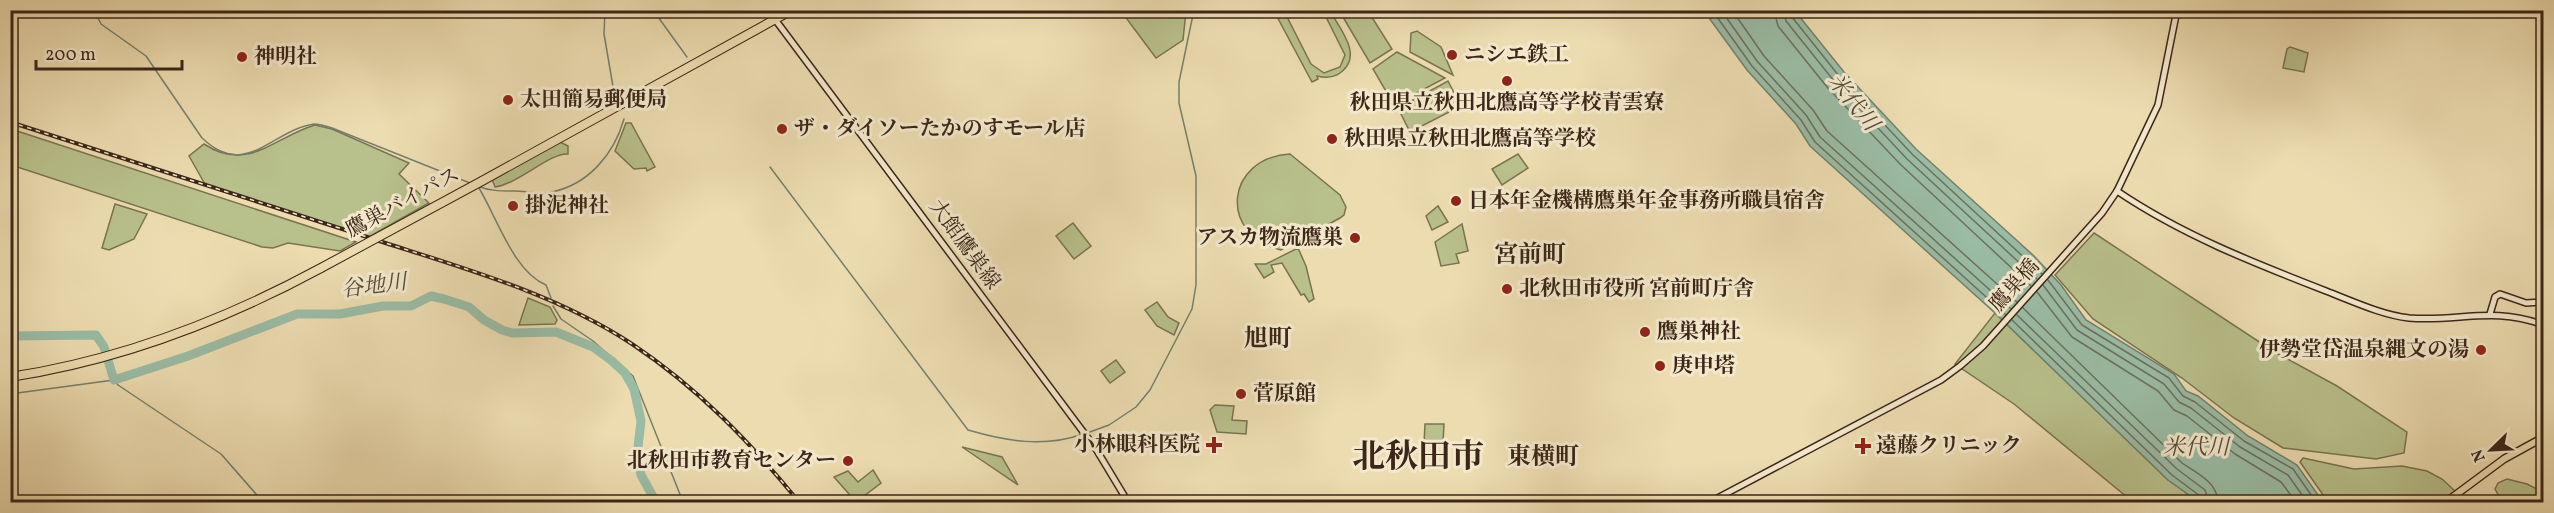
<svg xmlns="http://www.w3.org/2000/svg" width="2554" height="513" viewBox="0 0 2554 513" font-family="Vollkorn,'Noto Serif JP',serif">
	<style>
		.green { fill: #b8c08b; stroke: #7a7351; stroke-width: 1.5 }
		.water { fill: #9abca5; stroke: #74806c; stroke-width: 1.5 }
		.lines { fill: none; stroke-linecap: round; stroke-linejoin: round }
		.shore { stroke: #6b715e; stroke-width: 1.5 }
		.stream { stroke: #74806c; stroke-width: 1.5 }
		.river { stroke: #9abca5; stroke-width: 9 }
		.secondary-casing { stroke: #3c2617; stroke-width: 8 }
		.primary-casing { stroke: #3c2617; stroke-width: 9 }
		.highway-casing { stroke: #3c2617; stroke-width: 10 }
		.secondary { stroke: #f3e8cc; stroke-width: 5 }
		.primary { stroke: #ecdcb0; stroke-width: 6 }
		.highway { stroke: #ecdcb0; stroke-width: 8 }
		.rail-casing { stroke: #3c2617; stroke-width: 4 }
		.rail { stroke: #f3e8cc; stroke-width: 1.5; stroke-dasharray: 4.5; stroke-linecap: butt }
		.highway-bridge-casing { stroke: #3c2617; stroke-width: 10; stroke-linecap: butt }
		.highway-bridge { stroke: #ecdcb0; stroke-width: 8 }
		.poi-dot { fill: #8f2418; stroke: #f3e8cc; stroke-width: 2 }
		.labels { text-anchor: middle; dominant-baseline: central; stroke-width: 6; stroke-linejoin: round; paint-order: stroke }
		.poi-label { font-size: 21px; font-weight: bold; fill: #3c2617; stroke: #f3e8cc; text-anchor: start }
		.street-label { font-size: 21px; fill: #3c2617; stroke: #f3e8cc }
		.water-label { font-size: 22px; font-style: italic; fill: #544c3a; stroke: #f3e8cc }
		.quarter-label { font-size: 24px; font-weight: bold; fill: #3c2617; stroke: #f3e8cc }
		.town-label { font-size: 33px; font-weight: bold; fill: #3c2617; stroke: #f3e8cc }
	</style>
	<rect width="100%" height="100%" fill="#ecdcb0"/>
	<filter id="stains"><feTurbulence type="fractalNoise" baseFrequency=".00333" numOctaves="4"/><feColorMatrix values="0 0 0 0 .2 0 0 0 0 .09 0 0 0 0 .02 0 0 0 .5 -.17"/></filter>
	<radialGradient id="worn" r=".72"><stop offset=".6" stop-color="#630" stop-opacity="0"/><stop offset="1" stop-color="#630" stop-opacity=".3"/></radialGradient>
	<!-- green -->
	<g class="green">
		<polygon points="1121,11 1186,11 1183,40 1156,58"/>
		<path d="M1274 11H1284L1311 64 1324 73 1340 67 1345 55 1323 11H1330C1340 29 1364 56 1340 73 1333 78 1325 78 1317 76L1318 79 1312 82Z"/>
		<polygon points="1357,11 1368,11 1392,49 1370,63 1343,17"/>
		<polygon points="1417,31 1441,47 1453,75 1410,52 1411,33"/>
		<polygon points="2290,47 2308,53 2304,72 2283,68 2287,49"/>
		<polygon points="1397,52 1445,78 1394,105 1373,69"/>
		<polygon points="1448,81 1461,106 1410,132 1398,108"/>
		<polygon points="626,123 631,123 655,167 647,171 646,168 634,169 615,151"/>
		<path d="M315 125 332 129 409 163 399 174 429 203 367 238 206 186 189 156 204 144C248 173 274 137 315 125Z"/>
		<polygon points="11,129 356,242 340,251 288,243 273,248 262,247 11,165"/>
		<path d="M560 142 568 146V154C551 152 518 184 495 187L492 179Z"/>
		<path d="M1290 154 1340 195 1346 207 1344 215 1340 218 1281 250C1218 235 1225 158 1290 154Z"/>
		<polygon points="1518,154 1528,168 1502,185 1492,169"/>
		<polygon points="115,204 147,214 134,239 109,250 102,248"/>
		<polygon points="1438,206 1448,222 1432,230 1426,216"/>
		<polygon points="1073,223 1091,246 1074,259 1056,236"/>
		<polygon points="1462,224 1468,251 1456,254 1459,263 1441,266 1435,242"/>
		<polygon points="2094,233 2273,351 2337,386 2407,432 2404,453 2376,459 2283,448 2234,418 2182,378 2093,319 2055,275"/>
		<polygon points="1298,248 1306,266 1314,299 1309,302 1304,294 1301,295 1282,263 1271,265 1274,272 1264,278 1255,264 1266,264"/>
		<polygon points="528,298 550,307 557,320 555,324 519,325"/>
		<polygon points="1157,302 1168,317 1179,323 1174,335 1157,326 1145,310"/>
		<polygon points="1995,313 2168,480 2199,502 2133,502 2014,404 1955,364"/>
		<polygon points="1116,360 1125,372 1110,383 1101,371"/>
		<polygon points="1215,405 1234,406 1232,420 1247,421 1246,434 1217,432 1210,410"/>
		<polygon points="1425,424 1444,424 1443,444 1424,444"/>
		<polygon points="962,447 1002,457 1018,485"/>
		<polygon points="2303,458 2354,469 2402,466 2427,471 2442,479 2467,502 2328,502 2300,462"/>
		<polygon points="873,470 881,483 856,502 834,477 848,471 858,482"/>
		<polygon points="2507,479 2527,484 2543,492 2543,502 2502,502 2495,489 2498,483"/>
	</g>
	<!-- water -->
	<polygon class="water" points="1704,11 1795,11 1844,72 1916,149 2034,256 2061,285 2086,320 2174,374 2186,391 2198,396 2248,436 2297,465 2323,502 2199,502 2168,480 1995,313 1810,146 1796,124 1747,70"/>
	<g class="lines">
		<!-- shore -->
		<g class="shore">
			<polyline points="1712,10 1752,66 1801,120 1815,142 2006,315"/>
			<polyline points="1721,10 1757,61 1806,115 1820,137 2011,309"/>
			<polyline points="1732,10 1764,56 1813,110 1827,131 2017,302"/>
			<polyline points="1774,10 1778,26 1827,87 1901,165 2031,286"/>
			<polyline points="1783,10 1786,21 1834,81 1907,159 2037,279"/>
			<polyline points="1790,10 1792,17 1839,76 1912,154 2042,274"/>
			<polyline points="2048,280 2082,325 2169,378 2183,396 2195,402 2244,441 2293,469 2316,502"/>
			<polyline points="2043,285 2077,330 2164,384 2179,402 2191,408 2240,447 2288,475 2307,502"/>
			<polyline points="2037,292 2072,337 2158,391 2174,410 2187,416 2235,454 2281,482 2296,502"/>
			<path d="M2023 308 2182 463C2197 473 2217 482 2218 502"/>
			<polyline points="2017,315 2177,469 2205,490 2209,502"/>
			<polyline points="2012,320 2172,475 2200,496 2202,502"/>
		</g>
		<!-- stream -->
		<g class="stream">
			<path d="M94 10 101 24 146 56 202 138C246 180 272 130 314 124 319 124 326 126 332 128L470 183"/>
			<polyline points="605,10 604,34 615,98"/>
			<polyline points="653,10 687,57"/>
			<polyline points="1448,18 1453,10"/>
			<path d="M770 167 968 430C1006 441 1044 448 1083 434"/>
			<path d="M477 186C490 191 500 191 514 191 526 191 540 195 552 192 589 184 614 154 624 119"/>
			<path d="M479 188C497 218 514 272 546 285L551 298"/>
			<polyline points="553,306 561,319 593,341 633,376 683,502"/>
			<polyline points="10,394 114,380 118,385 221,454 263,502"/>
			<polyline points="1087,433 1109,425 1136,407 1150,390 1192,309 1196,285 1196,176 1179,103 1179,82 1194,10"/>
		</g>
		<!-- river -->
		<polyline class="river" points="10,336 96,335 104,347 114,380 188,356 297,314 340,314 383,306 411,306 431,296 444,299 469,307 484,320 502,330 512,333 556,332 593,347 612,361 625,373 634,389 641,421 637,456 641,475 656,502"/>
		<!-- secondary casing -->
		<g class="secondary-casing">
			<g id="secondary">
				<polyline points="768,10 1096,449 1128,502"/>
				<path d="M2117 191C2182 235 2254 263 2326 291 2352 301 2382 315 2409 318 2460 322 2492 306 2544 325"/>
				<polyline points="2490,314 2495,297 2500,294 2526,303 2544,302"/>
				<polyline points="1710,502 1941,380 1960,366 1983,346 2102,213 2117,191 2158,105 2177,10"/>
			</g>
		</g>
		<!-- primary casing -->
		<g class="primary-casing">
			<polyline id="primary" points="2446,502 2504,459 2544,437"/>
		</g>
		<!-- highway casing -->
		<g class="highway-casing">
			<g id="highway">
				<polyline points="482,181 792,10"/>
				<path d="M10 377C121 360 223 321 321 268"/>
			</g>
		</g>
		<!-- secondary -->
		<use href="#secondary" class="secondary"/>
		<!-- primary -->
		<use href="#primary" class="primary"/>
		<!-- highway -->
		<use href="#highway" class="highway"/>
		<!-- rail casing -->
		<g class="rail-casing">
			<path id="rail" d="M10 122C128 160 246 198 364 236 455 266 551 291 632 344 698 388 750 442 799 502"/>
		</g>
		<!-- rail -->
		<use href="#rail" class="rail"/>
		<!-- highway-bridge casing -->
		<g class="highway-bridge-casing">
			<polyline id="highway-bridge" points="321,268 482,181"/>
		</g>
		<!-- highway-bridge -->
		<use href="#highway-bridge" class="highway-bridge"/>
	</g>
	<!-- markers -->
	<g class="poi-dot">
		<circle cx="1452" cy="55" r="6"/>
		<circle cx="242" cy="57" r="6"/>
		<circle cx="1507" cy="81" r="6"/>
		<circle cx="508" cy="100" r="6"/>
		<circle cx="782" cy="129" r="6"/>
		<circle cx="1332" cy="139" r="6"/>
		<circle cx="1456" cy="201" r="6"/>
		<circle cx="513" cy="206" r="6"/>
		<circle cx="1355" cy="238" r="6"/>
		<circle cx="1507" cy="289" r="6"/>
		<circle cx="1645" cy="332" r="6"/>
		<circle cx="2481" cy="350" r="6"/>
		<circle cx="1660" cy="366" r="6"/>
		<circle cx="1241" cy="394" r="6"/>
		<path d="M1211 436h6v6h6v6h-6v6h-6v-6h-6v-6h6z"/>
		<path d="M1860 437h6v6h6v6h-6v6h-6v-6h-6v-6h6z"/>
		<circle cx="848" cy="461" r="6"/>
	</g>
	<g class="labels">
		<!-- poi labels -->
		<g class="poi-label">
			<text x="1464" y="55">ニシエ鉄工</text>
			<text x="254" y="57">神明社</text>
			<text x="520" y="100">太田簡易郵便局</text>
			<text x="1507" y="103" text-anchor="middle">秋田県立秋田北鷹高等学校青雲寮</text>
			<text x="794" y="129">ザ・ダイソーたかのすモール店</text>
			<text x="1344" y="139">秋田県立秋田北鷹高等学校</text>
			<text x="1468" y="201">日本年金機構鷹巣年金事務所職員宿舎</text>
			<text x="525" y="206">掛泥神社</text>
			<text x="1343" y="238" text-anchor="end">アスカ物流鷹巣</text>
			<text x="1519" y="289">北秋田市役所 宮前町庁舎</text>
			<text x="1657" y="332">鷹巣神社</text>
			<text x="2469" y="350" text-anchor="end">伊勢堂岱温泉縄文の湯</text>
			<text x="1672" y="366">庚申塔</text>
			<text x="1253" y="394">菅原館</text>
			<text x="1200" y="445" text-anchor="end">小林眼科医院</text>
			<text x="1876" y="446">遠藤クリニック</text>
			<text x="836" y="461" text-anchor="end">北秋田市教育センター</text>
		</g>
		<!-- street labels -->
		<g class="street-label">
			<text transform="translate(403 203) rotate(-28)">鷹巣バイパス</text>
			<text transform="translate(964 245) rotate(54)">大館鷹巣線</text>
			<text transform="translate(2015 286) rotate(-48)">鷹巣橋</text>
		</g>
		<!-- water labels -->
		<g class="water-label">
			<text transform="translate(1852 103) rotate(51)">米代川</text>
			<text transform="translate(374 287) rotate(-7)">谷地川</text>
			<text x="2196" y="448">米代川</text>
		</g>
		<!-- quarter labels -->
		<g class="quarter-label">
			<text x="1530" y="256">宮前町</text>
			<text x="1268" y="340">旭町</text>
			<text x="1543" y="458">東横町</text>
		</g>
		<!-- town labels -->
		<g class="town-label">
			<text x="1418" y="459">北秋田市</text>
		</g>
	</g>
	<!-- margin -->
	<rect width="2554" height="513" fill="none" stroke="#ecdcb0" stroke-width="36"/>
	<rect x="12" y="12" width="2530" height="489" fill="none" stroke="#3c2617" stroke-width="3"/>
	<rect x="18" y="18" width="2518" height="477" fill="none" stroke="#3c2617" stroke-width="1.5"/>
	<!-- north arrow -->
	<g transform="translate(2491 450) rotate(246)" stroke="#f3e8cc" stroke-width="4.5" paint-order="stroke">
	<path d="M0-4.5L10 22L0 15L-10 22Z" fill="#3c2617"/>
	<text y="-9" font-size="16" font-weight="bold" text-anchor="middle" fill="#3c2617">N</text>
	</g>
	<!-- scale -->
	<path d="M36 60v9h146v-9" fill="none" stroke="#3c2617" stroke-width="3"/>
	<text x="45" y="60" font-size="18" fill="#3c2617" stroke="#f3e8cc" stroke-width="4.5" paint-order="stroke">200 m</text>
	<rect width="100%" height="100%" filter="url(#stains)"/>
	<rect width="100%" height="100%" fill="url(#worn)"/>
</svg>
